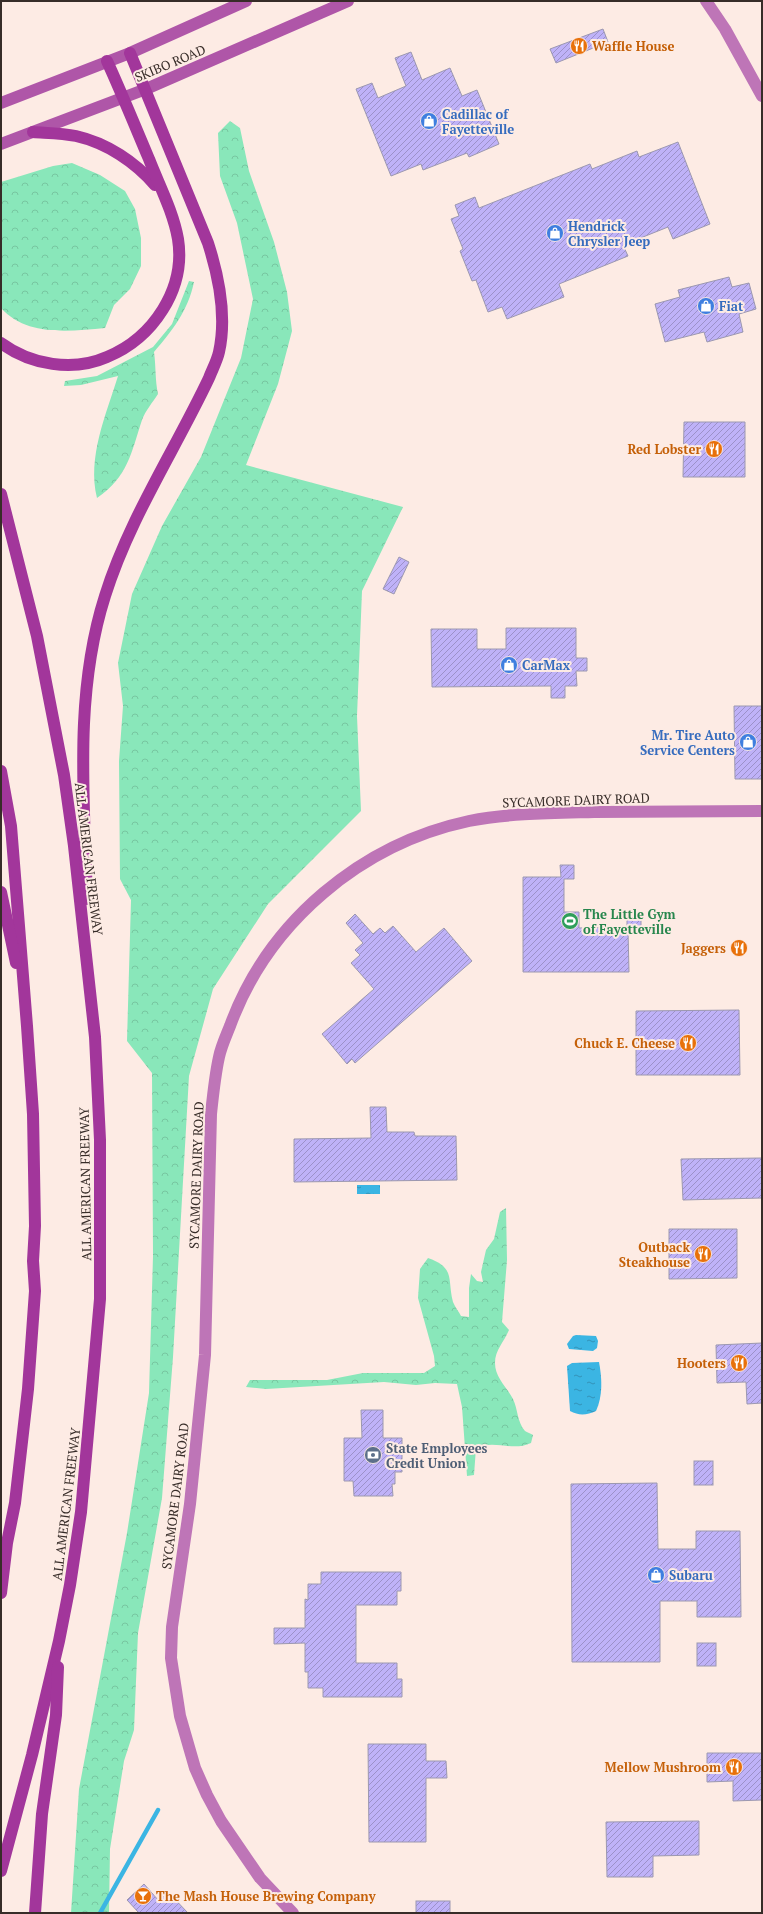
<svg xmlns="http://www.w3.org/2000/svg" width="763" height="1914" viewBox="0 0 763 1914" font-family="'PT Serif',serif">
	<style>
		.forest { fill: url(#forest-crowns) }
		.water { fill: url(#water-ripples) }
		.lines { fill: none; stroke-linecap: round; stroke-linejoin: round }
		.stream { stroke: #3bb5e3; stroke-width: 4.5 }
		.building { fill: url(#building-hatch); stroke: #9c98b0 }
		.secondary { stroke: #be75b7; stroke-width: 12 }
		.primary { stroke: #af56a8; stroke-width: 12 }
		.highway { stroke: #a2369b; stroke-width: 12 }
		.labels { text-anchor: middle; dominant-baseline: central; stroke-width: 4; stroke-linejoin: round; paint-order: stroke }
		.food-label { font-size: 13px; font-weight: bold; fill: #c56008; stroke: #fdebe4; text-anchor: end }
		.street-label { font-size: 13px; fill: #372c28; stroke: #fdebe4 }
		.shop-label { font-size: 13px; font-weight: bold; fill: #366cbe; stroke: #fdebe4; text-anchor: start }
		.leisure-label { font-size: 13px; font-weight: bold; fill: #27864d; stroke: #fdebe4; text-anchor: start }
		.service-label { font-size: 13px; font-weight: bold; fill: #4e5e75; stroke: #fdebe4; text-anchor: start }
	</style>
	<defs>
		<pattern id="forest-crowns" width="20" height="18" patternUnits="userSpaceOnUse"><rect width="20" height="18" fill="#89e7ba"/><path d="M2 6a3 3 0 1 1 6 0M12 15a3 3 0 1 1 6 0" fill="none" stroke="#77c6a0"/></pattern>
		<pattern id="water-ripples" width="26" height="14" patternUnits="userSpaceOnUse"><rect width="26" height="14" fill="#3bb5e3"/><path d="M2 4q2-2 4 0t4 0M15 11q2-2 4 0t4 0" fill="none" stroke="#3293b8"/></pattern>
		<pattern id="building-hatch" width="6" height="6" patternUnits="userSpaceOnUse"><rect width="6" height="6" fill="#bfb2f8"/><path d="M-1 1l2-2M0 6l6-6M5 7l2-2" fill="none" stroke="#9c91c9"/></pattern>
	</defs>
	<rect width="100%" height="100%" fill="#fdebe4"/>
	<!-- forest -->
	<g class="forest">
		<polygon points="230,121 240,128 249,171 274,242 287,292 292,331 278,384 246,465 403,507 362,591 357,716 361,811 268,904 213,989 189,1076 173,1357 162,1498 138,1633 134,1730 124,1761 110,1849 109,1913 71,1913 79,1789 127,1533 149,1393 153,1256 152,1073 127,1041 131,900 120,879 119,761 123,706 118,663 132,594 162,526 201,457 241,358 253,299 237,223 220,176 218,133"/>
		<path d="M72 163 100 175 125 191 135 209 141 238V266L130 289 114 305 105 328C70 331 27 337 1 308V182L53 166Z"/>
		<path d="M189 281 194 282C188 311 172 331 154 352 156 366 155 380 158 394 153 402 145 411 142 420 131 453 128 477 97 498 87 457 106 415 118 376L81 385 64 386 65 381 97 376 153 347 172 324Z"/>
		<path d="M506 1208 507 1260 502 1322 509 1330C504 1342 495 1350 495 1363 495 1378 507 1387 513 1399 518 1409 517 1422 525 1431 527 1432 531 1434 533 1435L531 1443C512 1452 495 1439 476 1448L474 1475 467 1476 462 1407 457 1384 435 1383 416 1385 384 1382 266 1389 246 1387 250 1380H327L363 1373H424L435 1366 434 1356 418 1298 420 1269 428 1258C456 1268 447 1279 453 1302 455 1307 459 1312 461 1316L469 1317V1288L471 1274 477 1281 483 1282 481 1272 486 1250 494 1239 500 1212Z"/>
	</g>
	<!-- water -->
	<g class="water">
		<rect x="357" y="1185" width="23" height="9"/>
		<polygon points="576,1335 596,1336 598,1341 597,1348 593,1351 569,1349 567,1344 573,1336"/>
		<path d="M599 1362C602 1378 603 1396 596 1411 587 1415 579 1416 570 1411L567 1366 572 1363Z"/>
	</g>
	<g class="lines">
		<!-- stream -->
		<polyline class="stream" points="100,1913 158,1810"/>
	</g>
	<!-- building -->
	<g class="building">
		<polygon points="603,29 608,42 556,63 550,49"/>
		<polygon points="411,52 422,80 450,68 462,96 477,90 499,144 469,157 467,153 423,170 421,164 391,176 356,89 372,83 378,98 406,86 395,58"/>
		<polygon points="678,142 710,224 673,239 668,227 623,245 628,256 559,284 564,297 507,319 502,307 488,312 476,280 472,281 460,251 463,249 451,219 459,216 455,205 475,197 479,208 590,164 592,169 637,151 639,157"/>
		<polygon points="729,277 732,287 749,283 756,309 739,314 743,332 707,342 704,332 665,342 655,304 680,297 678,290"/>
		<polygon points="684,422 745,422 745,477 683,477"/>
		<polygon points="399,557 409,562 394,594 383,589"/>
		<polygon points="506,628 576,628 576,658 587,658 587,671 576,671 577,686 565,686 565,698 551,698 551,686 432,687 431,629 477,629 477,649 506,649"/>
		<polygon points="734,706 762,706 762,779 735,779"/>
		<polygon points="560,865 574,865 574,879 564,879 564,912 579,912 579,928 627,927 627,918 641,918 641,931 628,931 629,972 523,972 523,877 561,877"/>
		<polygon points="355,914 373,934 380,928 385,933 393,926 416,952 444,928 472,961 355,1063 352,1059 347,1064 322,1034 374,989 351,963 360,955 355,950 363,943 346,923"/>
		<polygon points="739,1010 740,1075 636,1075 636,1011"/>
		<polygon points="370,1107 386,1107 387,1132 414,1132 415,1136 456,1136 457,1180 294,1182 294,1139 371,1138"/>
		<polygon points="762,1158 762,1198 683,1200 681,1159"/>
		<polygon points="669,1229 737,1229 737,1278 669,1279"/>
		<polygon points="762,1343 762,1403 747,1404 746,1382 717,1383 716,1345"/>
		<polygon points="361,1410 383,1410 383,1438 402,1438 402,1472 395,1472 395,1484 392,1484 393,1496 354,1496 353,1481 344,1481 344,1438 362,1438"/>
		<rect x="694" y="1461" width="19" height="24"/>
		<polygon points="657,1483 658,1549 696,1549 696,1531 740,1531 741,1617 697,1617 697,1601 660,1601 660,1662 572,1662 571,1484"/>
		<polygon points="321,1572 401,1572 401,1591 397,1591 397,1605 356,1605 356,1663 397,1663 397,1679 402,1679 402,1697 323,1697 323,1688 308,1688 308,1672 305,1672 305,1643 274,1644 274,1628 305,1628 305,1599 308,1600 308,1584 321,1584"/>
		<rect x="697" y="1643" width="19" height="23"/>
		<polygon points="368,1744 426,1744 426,1761 446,1761 447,1778 426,1778 426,1842 369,1842"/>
		<polygon points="707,1753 762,1753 762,1800 733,1801 733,1781 707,1782"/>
		<polygon points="699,1821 699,1855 653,1856 653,1877 607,1877 606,1822"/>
		<polygon points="144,1884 159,1901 168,1892 188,1913 139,1913 127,1900"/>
		<rect x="416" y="1901" width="34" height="12"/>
	</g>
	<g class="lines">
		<!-- secondary -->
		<g class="secondary">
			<polyline points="706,1 725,29 762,96"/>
			<path d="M293 1913 260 1878 221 1821 207 1795 195 1768 180 1716 171 1658 172 1627 190 1504 205 1355 211 1114C213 1095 215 1075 219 1057 221 1047 226 1036 230 1026 268 922 361 844 469 821 510 813 552 813 594 812 650 812 706 811 762 811"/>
		</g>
		<!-- primary -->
		<g class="primary">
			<polyline points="1,103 130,53 246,1"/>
			<polyline points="1,144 146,89 348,1"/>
		</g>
		<!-- highway -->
		<g class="highway">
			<path d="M33 132C47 133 62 133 76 136 107 143 135 162 155 185"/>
			<path d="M1 343C31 365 73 372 107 357 153 338 186 289 178 239 173 211 159 185 149 159 135 126 122 94 107 61"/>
			<polyline points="1,494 37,636 64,775 74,846 95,1037 100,1140 100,1299 81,1512 70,1585 59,1641 32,1755 1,1871"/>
			<polyline points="1,771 11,826 27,1026 33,1114 35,1226 33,1261 35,1291 28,1389 15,1503 7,1543 1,1593"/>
			<polyline points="1,892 16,963"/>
			<path d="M87 899C84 798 74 693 105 596 129 519 175 450 209 378 212 370 217 361 219 352 227 316 219 277 208 243L130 53"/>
			<polyline points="35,1913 42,1814 56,1715 58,1667"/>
		</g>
	</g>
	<!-- icons -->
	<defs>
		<g id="restaurant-disc" transform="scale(0.9)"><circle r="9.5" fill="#e8710a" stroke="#fdebe4"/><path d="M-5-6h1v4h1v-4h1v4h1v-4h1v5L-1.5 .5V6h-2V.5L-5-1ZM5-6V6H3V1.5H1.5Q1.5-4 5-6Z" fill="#fff"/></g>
		<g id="shop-disc" transform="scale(0.9)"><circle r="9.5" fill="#3f7fe0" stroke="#fdebe4"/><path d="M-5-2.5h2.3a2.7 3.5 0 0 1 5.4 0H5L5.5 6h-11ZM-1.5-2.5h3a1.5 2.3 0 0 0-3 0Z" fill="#fff"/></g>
		<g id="stadium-disc" transform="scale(0.9)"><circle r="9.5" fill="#2e9e5b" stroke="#fdebe4"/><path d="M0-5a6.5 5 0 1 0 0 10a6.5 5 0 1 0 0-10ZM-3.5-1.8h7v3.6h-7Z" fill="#fff"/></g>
		<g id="bank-disc" transform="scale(0.9)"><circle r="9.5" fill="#5c6f8a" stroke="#fdebe4"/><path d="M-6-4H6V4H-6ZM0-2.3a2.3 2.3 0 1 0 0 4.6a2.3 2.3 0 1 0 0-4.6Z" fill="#fff"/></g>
		<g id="bar-disc" transform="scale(0.9)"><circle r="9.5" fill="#e8710a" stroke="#fdebe4"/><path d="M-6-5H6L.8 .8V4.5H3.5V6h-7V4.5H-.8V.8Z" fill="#fff"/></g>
	</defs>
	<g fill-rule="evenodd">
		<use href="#restaurant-disc" x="579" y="46"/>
		<use href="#shop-disc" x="429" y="121"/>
		<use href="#shop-disc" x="555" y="233"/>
		<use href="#shop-disc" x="706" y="306"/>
		<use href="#restaurant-disc" x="714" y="449"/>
		<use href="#shop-disc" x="509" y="665"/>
		<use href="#shop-disc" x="748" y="742"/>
		<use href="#stadium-disc" x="570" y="921"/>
		<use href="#restaurant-disc" x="739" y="948"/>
		<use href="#restaurant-disc" x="688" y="1043"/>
		<use href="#restaurant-disc" x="703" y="1254"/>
		<use href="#restaurant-disc" x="739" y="1363"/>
		<use href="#bank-disc" x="373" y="1455"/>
		<use href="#shop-disc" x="656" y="1575"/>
		<use href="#restaurant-disc" x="734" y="1767"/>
		<use href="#bar-disc" x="143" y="1896"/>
	</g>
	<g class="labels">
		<!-- food labels -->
		<g class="food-label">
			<text x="592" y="46" text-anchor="start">Waffle House</text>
			<text x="701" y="449">Red Lobster</text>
			<text x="726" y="948">Jaggers</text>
			<text x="675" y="1043">Chuck E. Cheese</text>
			<text x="690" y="1247">Outback<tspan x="690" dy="15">Steakhouse</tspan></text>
			<text x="726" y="1363">Hooters</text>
			<text x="721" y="1767">Mellow Mushroom</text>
			<text x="156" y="1896" text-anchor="start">The Mash House Brewing Company</text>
		</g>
		<!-- street labels -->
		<g class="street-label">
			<text transform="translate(170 63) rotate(-23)">SKIBO ROAD</text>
			<text transform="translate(576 800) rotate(-2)">SYCAMORE DAIRY ROAD</text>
			<text transform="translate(89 859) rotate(83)">ALL AMERICAN FREEWAY</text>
			<text transform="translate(196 1175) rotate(-88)">SYCAMORE DAIRY ROAD</text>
			<text transform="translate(85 1184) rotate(-91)">ALL AMERICAN FREEWAY</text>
			<text transform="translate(175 1496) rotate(-83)">SYCAMORE DAIRY ROAD</text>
			<text transform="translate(66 1504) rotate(-83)">ALL AMERICAN FREEWAY</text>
		</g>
		<!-- shop labels -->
		<g class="shop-label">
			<text x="442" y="114">Cadillac of<tspan x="442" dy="15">Fayetteville</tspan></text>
			<text x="568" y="226">Hendrick<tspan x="568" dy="15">Chrysler Jeep</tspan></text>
			<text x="719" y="306">Fiat</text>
			<text x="522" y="665">CarMax</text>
			<text x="735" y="735" text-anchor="end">Mr. Tire Auto<tspan x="735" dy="15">Service Centers</tspan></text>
			<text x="669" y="1575">Subaru</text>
		</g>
		<!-- leisure labels -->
		<g class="leisure-label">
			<text x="583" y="914">The Little Gym<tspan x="583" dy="15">of Fayetteville</tspan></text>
		</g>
		<!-- service labels -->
		<g class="service-label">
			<text x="386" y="1448">State Employees<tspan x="386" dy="15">Credit Union</tspan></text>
		</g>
	</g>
	<!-- border -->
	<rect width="763" height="1914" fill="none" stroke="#372c28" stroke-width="4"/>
</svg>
